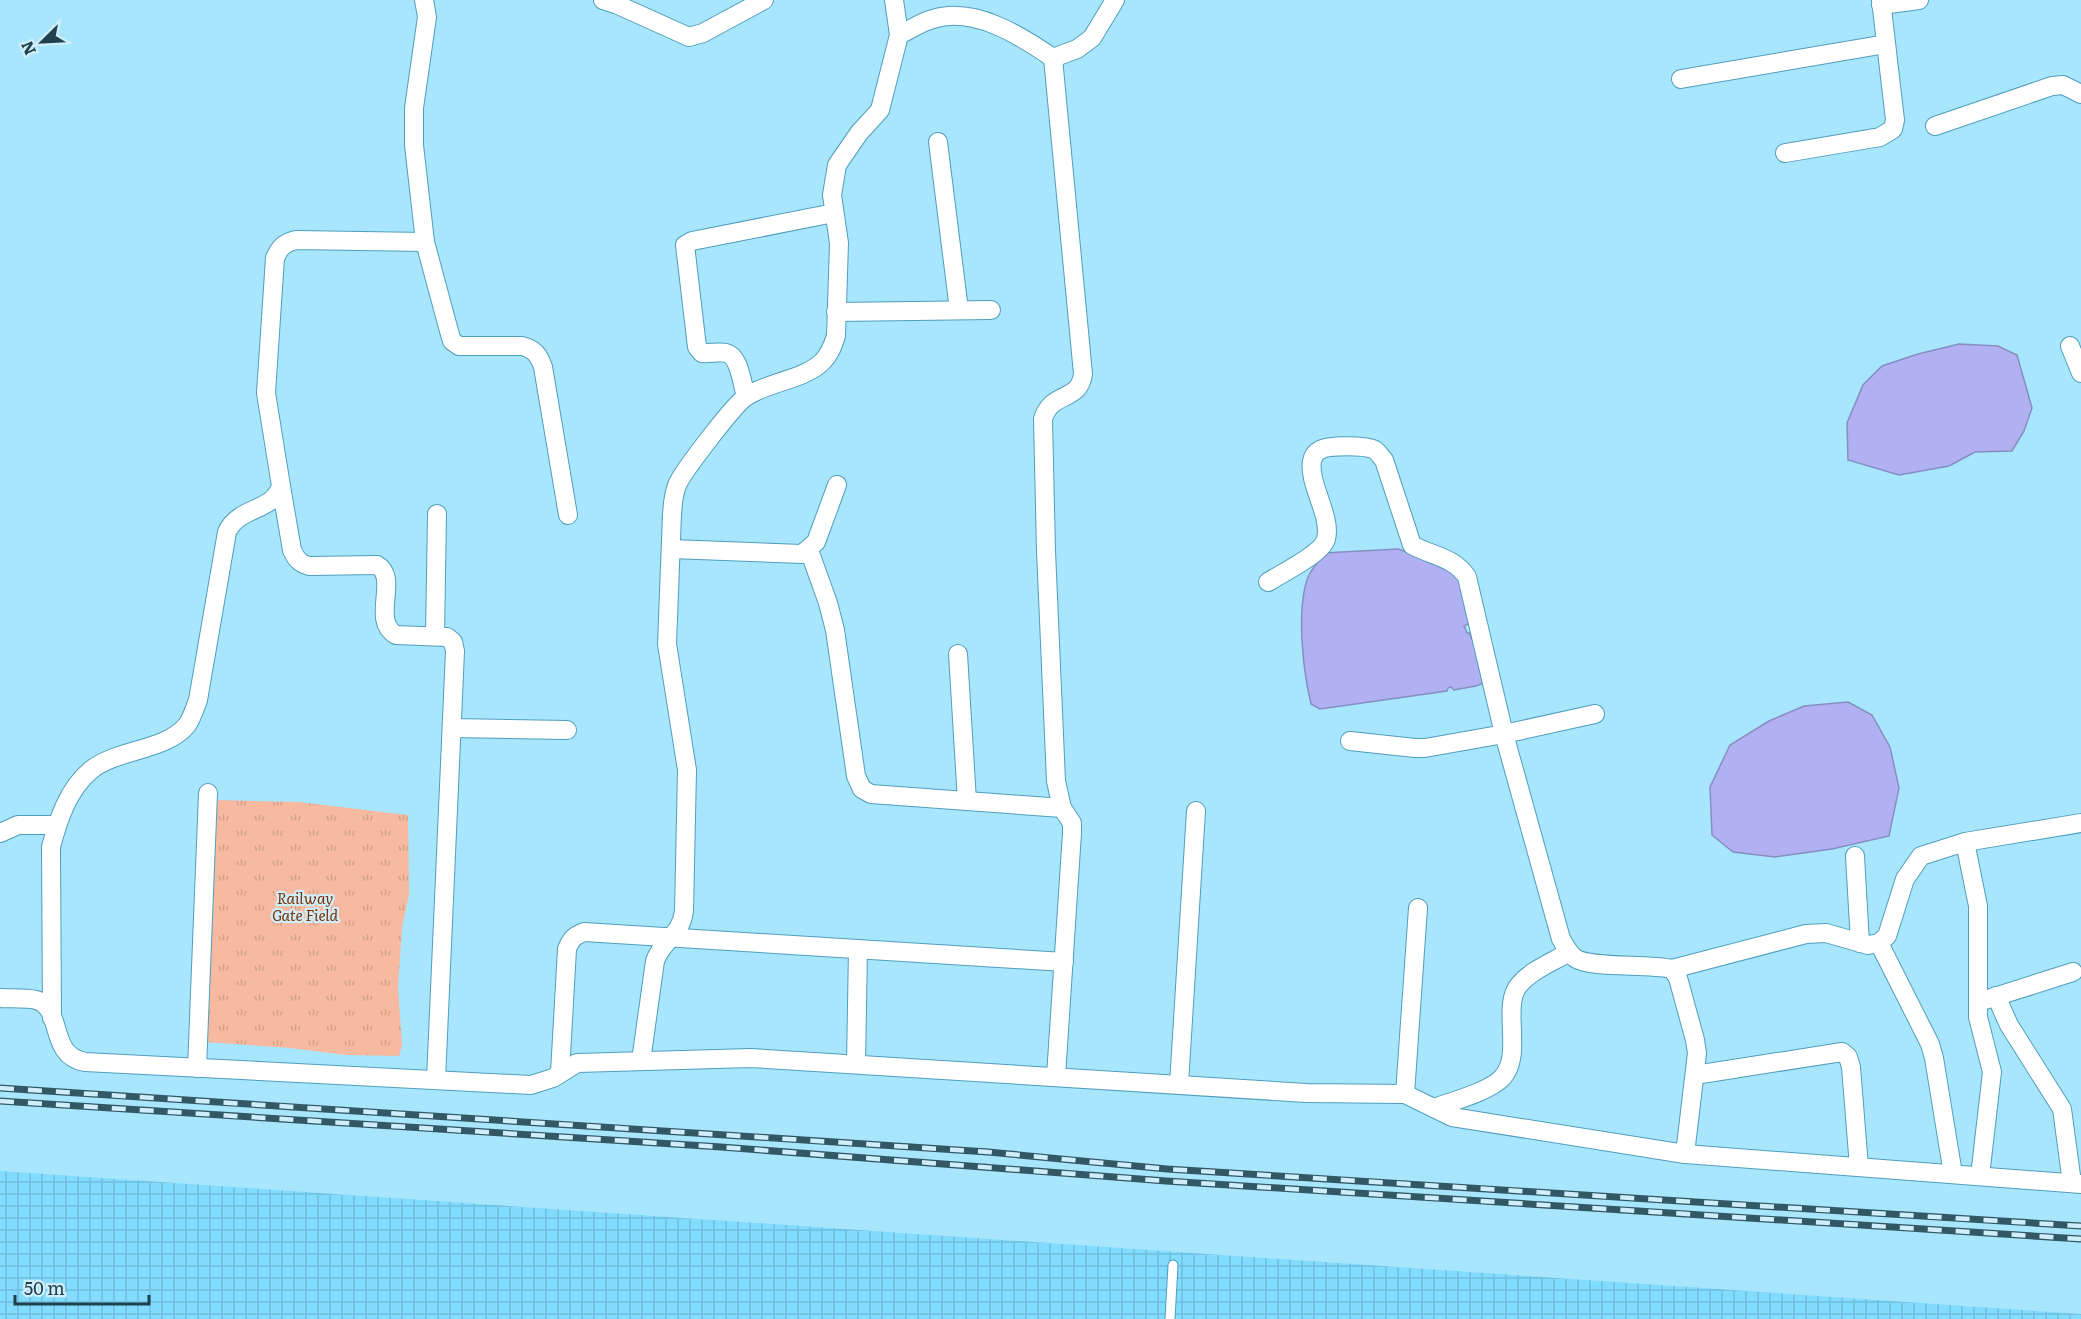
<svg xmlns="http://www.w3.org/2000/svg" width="2081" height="1319" viewBox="0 0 2081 1319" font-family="Literata,serif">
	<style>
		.industrial { fill: url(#industrial-grid) }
		.park { fill: url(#park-tufts) }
		.water { fill: #b1b0f3; stroke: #858fc1; stroke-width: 1.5 }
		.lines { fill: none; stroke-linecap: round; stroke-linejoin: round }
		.lane-casing { stroke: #4f9ebb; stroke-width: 11 }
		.street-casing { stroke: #4f9ebb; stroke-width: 20 }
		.lane { stroke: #fff; stroke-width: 9 }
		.street { stroke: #fff; stroke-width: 18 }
		.rail-casing { stroke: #325866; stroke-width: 7 }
		.rail { stroke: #d0eefa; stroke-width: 4.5; stroke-dasharray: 14; stroke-linecap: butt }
		.labels { text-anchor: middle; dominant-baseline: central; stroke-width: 4.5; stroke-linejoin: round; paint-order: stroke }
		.park-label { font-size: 15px; font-style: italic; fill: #772e04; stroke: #d0eefa }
	</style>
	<defs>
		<pattern id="industrial-grid" width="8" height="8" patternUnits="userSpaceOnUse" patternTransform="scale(1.5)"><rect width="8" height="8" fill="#82dcff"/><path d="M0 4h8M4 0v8" fill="none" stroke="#70bedc"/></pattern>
		<pattern id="park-tufts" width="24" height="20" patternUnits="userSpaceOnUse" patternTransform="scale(1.5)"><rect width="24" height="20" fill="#f7baa0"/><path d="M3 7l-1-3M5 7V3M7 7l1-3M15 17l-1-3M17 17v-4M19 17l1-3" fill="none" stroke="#d3a18b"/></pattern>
	</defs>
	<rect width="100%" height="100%" fill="#a8e6fe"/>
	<!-- industrial -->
	<polygon class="industrial" points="0,1171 2081,1314 2081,1319 0,1319"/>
	<!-- park -->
	<polygon class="park" points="218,800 299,802 408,815 409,894 402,928 398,987 402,1045 399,1056 345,1055 290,1048 205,1042 211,813"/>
	<!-- water -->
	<g class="water">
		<polygon points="1959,344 1998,346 2017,355 2032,408 2024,431 2012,451 1975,452 1949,466 1899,475 1848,460 1847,423 1863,385 1882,366 1918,354"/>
		<path d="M1398 549 1448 565 1459 579 1470 623 1464 626 1467 633H1470L1471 638 1477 644 1486 682 1476 686 1454 690 1451 687 1448 688 1447 691 1320 709 1311 704C1303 670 1296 610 1308 577 1312 569 1319 560 1324 553Z"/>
		<polygon points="1848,702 1872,715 1890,747 1899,788 1889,836 1832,849 1775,857 1733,852 1712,835 1710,787 1730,745 1769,721 1804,706"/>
	</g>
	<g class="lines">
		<!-- lane casing -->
		<g class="lane-casing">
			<polyline id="lane" points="1170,1319 1173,1265"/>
		</g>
		<!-- street casing -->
		<g class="street-casing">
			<g id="street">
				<path d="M424 0 427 17 414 108V145L425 242 449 331 452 341 459 346H522C535 349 539 356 543 367L568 515"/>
				<polyline points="603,0 618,5 689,37 703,33 764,0"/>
				<polyline points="894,0 899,35"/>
				<polyline points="1881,5 1919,0"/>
				<path d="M1053 58 1083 374C1079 403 1052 390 1043 419L1046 551 1056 781 1062 808 1072 823V833L1056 1076"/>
				<polyline points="1681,79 1886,44"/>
				<polyline points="1935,126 2052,86 2063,85 2081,94"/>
				<polyline points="938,142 959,310"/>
				<polyline points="1785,153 1880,137 1893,129 1895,120 1881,0"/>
				<polyline points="836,312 991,310"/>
				<polyline points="2070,346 2081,373"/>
				<path d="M746 396C742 385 740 356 726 353 719 351 710 354 702 353L697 347 685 245 692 241 834 213"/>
				<path d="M281 486 292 550C296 559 299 563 309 566L377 565C400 578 370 620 396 635L447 637 453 642 455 651 436 1080"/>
				<polyline points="671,549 802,554 816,542 837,485"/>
				<polyline points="809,550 828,603 835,630 856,776 862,789 871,794 1062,808"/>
				<path d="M1268 582C1282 573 1322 554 1326 539 1332 516 1308 484 1312 461 1313 456 1316 452 1320 450 1328 445 1366 445 1375 450 1378 452 1381 457 1384 460L1412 545C1432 556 1454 557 1467 577L1504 734 1561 939C1565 945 1568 953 1575 958 1590 969 1649 963 1672 969L1678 978 1695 1040 1697 1053 1685 1154"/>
				<polyline points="435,636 437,514"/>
				<polyline points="958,654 967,801"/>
				<polyline points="452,728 567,730"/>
				<polyline points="1350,741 1415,748 1425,748 1504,734 1595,714"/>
				<polyline points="0,833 18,825 56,825"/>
				<polyline points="1965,842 1978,906 1978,1017 1992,1072 1980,1176"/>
				<polyline points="1855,856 1860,943"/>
				<polyline points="1879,943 1930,1044 1934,1058 1953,1174"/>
				<polyline points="1672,969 1806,934 1826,933 1868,945 1879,943 1887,936 1905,879 1921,856 1965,842 2081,823"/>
				<polyline points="1996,996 2009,1025 2062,1109 2072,1183"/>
				<path d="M0 998C9 999 30 997 39 1001 63 1011 49 1056 85 1062L531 1085 553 1078 577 1063 751 1058 1306 1093 1405 1094 1452 1117 1685 1154 2081 1184"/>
				<polyline points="1985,1000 2073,972"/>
				<path d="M52 1018 51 847C58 820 68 789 91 770 117 749 166 751 187 725 192 718 195 708 198 700L227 532C239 506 273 512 281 486L266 393 275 258C280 247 284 243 296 240L425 242"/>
				<path d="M641 1061 655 961C662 940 681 936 684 911L687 770 667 644 672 514C673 504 673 493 678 483 685 469 735 403 747 396 769 382 806 379 823 361 830 354 833 345 836 336L839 243 832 195 837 165 859 133 880 110 899 35C910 30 921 22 933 19 974 6 1021 36 1053 58L1077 49 1092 38 1115 0"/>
				<polyline points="856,1064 858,949"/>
				<polyline points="197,1068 208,793"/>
				<path d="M560 1073 567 949C571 939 574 936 584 932L1064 962"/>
				<polyline points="1695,1075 1842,1052 1848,1057 1851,1067 1859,1167"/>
				<polyline points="1179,1084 1196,811"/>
				<polyline points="1405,1094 1418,908"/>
				<path d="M1434 1108C1453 1101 1488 1092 1502 1078 1524 1055 1501 1006 1519 985 1531 970 1553 962 1569 952"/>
			</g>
		</g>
		<!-- lane -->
		<use href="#lane" class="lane"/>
		<!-- street -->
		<use href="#street" class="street"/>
		<!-- rail casing -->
		<g class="rail-casing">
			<g id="rail">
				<polyline points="0,1088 988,1152 1167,1169 2081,1226"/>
				<polyline points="0,1101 721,1147 1166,1181 2081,1239"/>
			</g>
		</g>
		<!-- rail -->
		<use href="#rail" class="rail"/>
	</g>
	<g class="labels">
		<!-- park labels -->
		<g class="park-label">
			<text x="305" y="897">Railway<tspan x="305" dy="17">Gate Field</tspan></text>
		</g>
	</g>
	<!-- north arrow -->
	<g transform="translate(42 42) rotate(246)" stroke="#d0eefa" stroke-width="4.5" paint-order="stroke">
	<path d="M0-4.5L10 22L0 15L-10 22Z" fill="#1f414d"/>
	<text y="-9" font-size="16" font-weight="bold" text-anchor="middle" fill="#1f414d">N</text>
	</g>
	<!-- scale -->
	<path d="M15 1295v9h134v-9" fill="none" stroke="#1f414d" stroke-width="3"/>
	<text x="24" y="1295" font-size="18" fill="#1f414d" stroke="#d0eefa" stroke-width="4.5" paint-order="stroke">50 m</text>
</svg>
